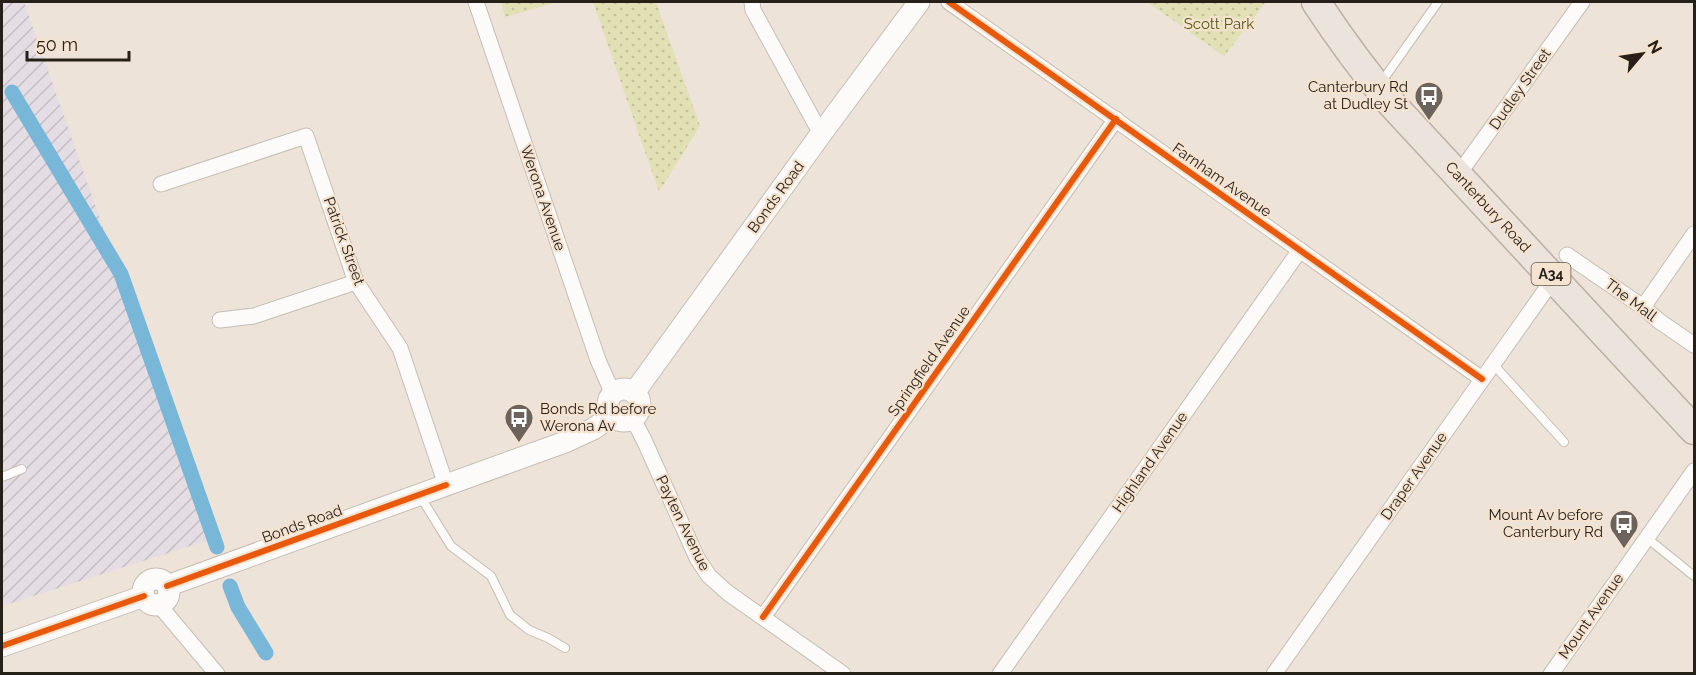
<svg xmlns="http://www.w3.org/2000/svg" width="1696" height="675" viewBox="0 0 1696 675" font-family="Raleway,sans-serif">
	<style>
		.industrial { fill: url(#industrial-furrows) }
		.park { fill: url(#park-dots) }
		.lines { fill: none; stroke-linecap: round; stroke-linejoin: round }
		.canal { stroke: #79b7d9; stroke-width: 15 }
		.lane-casing { stroke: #c5beb5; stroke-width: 10 }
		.street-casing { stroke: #c5beb5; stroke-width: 17 }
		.secondary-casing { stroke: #c5beb5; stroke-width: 23 }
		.highway-casing { stroke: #bcafa4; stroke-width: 31 }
		.lane { stroke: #fcfbf9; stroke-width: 8 }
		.street { stroke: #fcfbf9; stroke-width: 15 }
		.secondary { stroke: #fcfbf9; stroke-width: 21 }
		.highway { stroke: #ece4dc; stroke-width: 28 }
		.cycleway-casing { stroke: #f5e3d0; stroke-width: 10 }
		.cycleway { stroke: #e8590c; stroke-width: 6 }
		.labels { text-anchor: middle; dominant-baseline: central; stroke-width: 4.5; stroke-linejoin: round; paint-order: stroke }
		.shield { fill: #f5e3d0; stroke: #645a50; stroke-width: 1.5 }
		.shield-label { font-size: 14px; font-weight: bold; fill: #262019 }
		.park-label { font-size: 15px; fill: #575b18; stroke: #f5e3d0 }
		.poi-label { font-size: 15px; fill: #262019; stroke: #f5e3d0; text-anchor: end }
		.street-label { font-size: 15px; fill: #262019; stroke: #f5e3d0 }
	</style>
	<defs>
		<pattern id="industrial-furrows" width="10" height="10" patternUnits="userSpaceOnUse" patternTransform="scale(1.5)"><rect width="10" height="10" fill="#e5dde4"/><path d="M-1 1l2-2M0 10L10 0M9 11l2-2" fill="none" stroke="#c4bdc3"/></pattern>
		<pattern id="park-dots" width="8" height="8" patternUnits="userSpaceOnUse" patternTransform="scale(1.5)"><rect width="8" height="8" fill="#e1e1b5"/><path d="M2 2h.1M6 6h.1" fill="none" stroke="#c1c19b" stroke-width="1.8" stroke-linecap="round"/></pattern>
	</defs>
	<rect width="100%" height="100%" fill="#ede3d8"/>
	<!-- industrial -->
	<polygon class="industrial" points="2,2 24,2 212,539 2,606"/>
	<!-- park -->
	<g class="park">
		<polygon points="501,2 558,2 505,17"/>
		<polygon points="593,2 656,2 700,126 659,192"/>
		<polygon points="1147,2 1266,2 1224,56"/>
	</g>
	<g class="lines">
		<!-- canal -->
		<g class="canal">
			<polyline points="12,92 121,274 217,547"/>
			<polyline points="230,586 238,607 266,653"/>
		</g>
		<!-- lane casing -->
		<g class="lane-casing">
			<g id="lane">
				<polyline points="1380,84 1438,2"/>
				<polyline points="1493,364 1564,442"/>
				<polyline points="2,477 22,469"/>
				<polyline points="420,496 451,546 491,576 510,615 529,630 548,638 565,648"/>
				<polyline points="1647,538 1694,576"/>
			</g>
		</g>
		<!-- street casing -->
		<g class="street-casing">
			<g id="street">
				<polyline points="476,2 598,360 613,394"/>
				<polyline points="752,2 753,10 821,134"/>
				<polyline points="949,2 1482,379"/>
				<polyline points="1458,175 1582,2"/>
				<polyline points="161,184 306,136 356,282 400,348 446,485"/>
				<polyline points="1567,255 1643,307 1659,321 1694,345"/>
				<polyline points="1643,307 1694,234"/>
				<polyline points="220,320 254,316 356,282"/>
				<polyline points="633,419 644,440 697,558 709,576 728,593 843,674"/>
				<polyline points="159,605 217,674"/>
				<polyline points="763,617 1116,119"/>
				<polyline points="1000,674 1300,250"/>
				<polyline points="1274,674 1554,278"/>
				<polyline points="1551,674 1694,471"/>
			</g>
		</g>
		<!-- secondary casing -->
		<g class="secondary-casing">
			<g id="secondary">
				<circle cx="624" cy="405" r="16"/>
				<polyline points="634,393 821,134 919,2"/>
				<circle cx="156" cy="592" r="13"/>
				<polyline points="167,586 565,442 593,429 612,416"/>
				<polyline points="2,646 144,596"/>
			</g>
		</g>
		<!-- highway casing -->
		<g class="highway-casing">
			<path id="highway" d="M1316 2C1339 37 1363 70 1390 102L1694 430"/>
		</g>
		<!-- lane -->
		<use href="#lane" class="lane"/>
		<!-- street -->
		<use href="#street" class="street"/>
		<!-- secondary -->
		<use href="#secondary" class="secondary"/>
		<!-- highway -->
		<use href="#highway" class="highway"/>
		<!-- cycleway casing -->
		<g class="cycleway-casing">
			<g id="cycleway">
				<polyline points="949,2 1482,379"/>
				<polyline points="167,586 446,485"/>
				<polyline points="763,617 1116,119"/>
				<polyline points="2,646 144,596"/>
			</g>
		</g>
		<!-- cycleway -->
		<use href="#cycleway" class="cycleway"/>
	</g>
	<!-- icons -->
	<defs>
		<g id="bus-pin" transform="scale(1.5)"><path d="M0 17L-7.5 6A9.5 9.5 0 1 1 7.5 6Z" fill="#6c645c" stroke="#f5e3d0"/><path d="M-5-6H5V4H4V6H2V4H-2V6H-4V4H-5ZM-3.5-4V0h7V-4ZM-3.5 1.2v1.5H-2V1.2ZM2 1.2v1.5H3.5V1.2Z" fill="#fff"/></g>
	</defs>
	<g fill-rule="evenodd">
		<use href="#bus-pin" x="1429" y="96"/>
		<use href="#bus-pin" x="519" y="418"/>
		<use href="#bus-pin" x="1624" y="524"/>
	</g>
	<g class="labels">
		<!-- shield labels -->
		<rect class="shield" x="1531.5" y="263" width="39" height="22" rx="4.5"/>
		<g class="shield-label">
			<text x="1551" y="274">A34</text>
		</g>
		<!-- park labels -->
		<g class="park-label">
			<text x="1219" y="24">Scott Park</text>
		</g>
		<!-- poi labels -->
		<g class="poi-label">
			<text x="1408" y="87">Canterbury Rd<tspan x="1408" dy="17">at Dudley St</tspan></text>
			<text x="540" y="409" text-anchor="start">Bonds Rd before<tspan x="540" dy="17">Werona Av</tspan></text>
			<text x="1603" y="515">Mount Av before<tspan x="1603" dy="17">Canterbury Rd</tspan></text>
		</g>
		<!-- street labels -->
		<g class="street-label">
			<text transform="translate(1520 89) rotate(-55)">Dudley Street</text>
			<text transform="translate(1222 180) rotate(35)">Farnham Avenue</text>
			<text transform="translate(776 197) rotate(-54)">Bonds Road</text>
			<text transform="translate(543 198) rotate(71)">Werona Avenue</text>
			<text transform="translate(1488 207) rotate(47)">Canterbury Road</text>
			<text transform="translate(344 241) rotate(70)">Patrick Street</text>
			<text transform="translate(1631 300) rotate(37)">The Mall</text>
			<text transform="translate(929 361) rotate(-55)">Springfield Avenue</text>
			<text transform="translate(1150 462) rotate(-55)">Highland Avenue</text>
			<text transform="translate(1414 476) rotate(-55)">Draper Avenue</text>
			<text transform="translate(683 523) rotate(64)">Payten Avenue</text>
			<text transform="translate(302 524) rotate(-20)">Bonds Road</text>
			<text transform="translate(1591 616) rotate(-55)">Mount Avenue</text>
		</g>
	</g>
	<!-- border -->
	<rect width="1696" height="675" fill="none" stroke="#262019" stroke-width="6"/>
	<!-- north arrow -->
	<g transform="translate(1642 54) rotate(61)" stroke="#f5e3d0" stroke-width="4.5" paint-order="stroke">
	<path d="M0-4.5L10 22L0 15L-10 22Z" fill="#262019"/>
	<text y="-9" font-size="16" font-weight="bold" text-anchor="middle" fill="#262019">N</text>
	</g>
	<!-- scale -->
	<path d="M27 51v9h102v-9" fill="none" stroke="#262019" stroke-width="3"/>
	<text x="36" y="51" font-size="18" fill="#262019" stroke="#f5e3d0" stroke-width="4.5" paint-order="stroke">50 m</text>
</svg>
